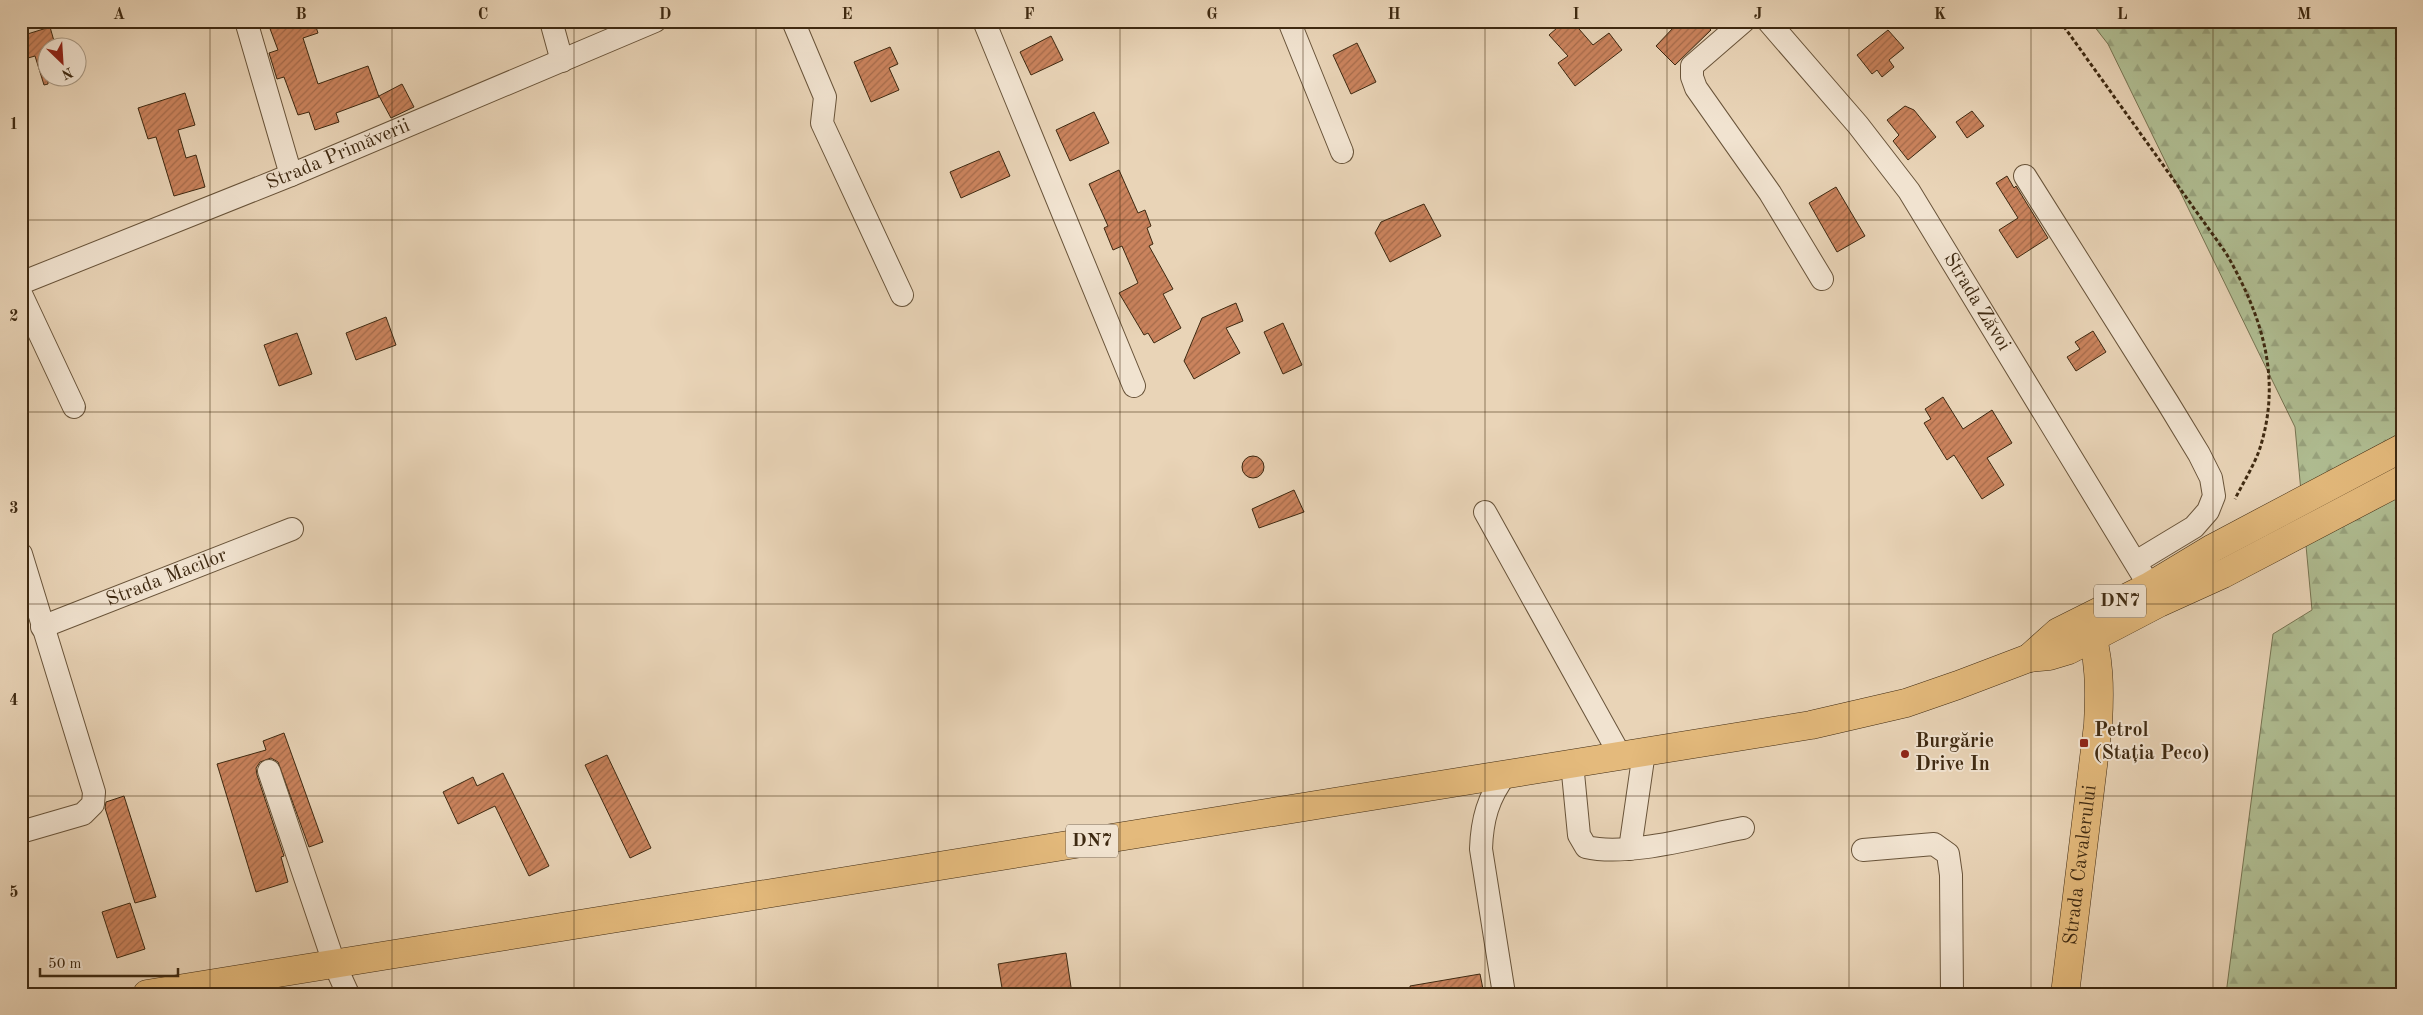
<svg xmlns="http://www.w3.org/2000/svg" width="2423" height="1015" viewBox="0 0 2423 1015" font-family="'Old Standard TT',serif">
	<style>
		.forest { fill: url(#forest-firs); stroke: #777452 }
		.building { fill: url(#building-hatch); stroke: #3e2911 }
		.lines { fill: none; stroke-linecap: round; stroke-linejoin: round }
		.minor-casing { stroke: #69543a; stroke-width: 24 }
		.major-casing { stroke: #3e2911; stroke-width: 29 }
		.path { stroke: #3e2911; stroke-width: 3; stroke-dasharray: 4 2.5; stroke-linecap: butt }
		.minor { stroke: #f1e3d0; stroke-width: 22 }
		.major { stroke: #e4ba7c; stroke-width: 28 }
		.grid { fill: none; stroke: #3e2911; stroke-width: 1; stroke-opacity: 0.55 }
		.poi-dot { fill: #8f2418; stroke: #f1e3d0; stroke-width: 2 }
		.labels { text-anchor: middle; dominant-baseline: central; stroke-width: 4; stroke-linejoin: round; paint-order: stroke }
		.shield { fill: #f1e3d0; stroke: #74614a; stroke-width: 1 }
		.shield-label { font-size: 19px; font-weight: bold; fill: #3e2911 }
		.street-label { font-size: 20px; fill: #3e2911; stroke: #f1e3d0 }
		.poi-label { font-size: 20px; font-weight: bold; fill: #3e2911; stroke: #f1e3d0; text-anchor: start }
		.neatline { fill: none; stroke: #3e2911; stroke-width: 2 }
		.grid-label { font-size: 16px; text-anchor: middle; font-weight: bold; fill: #3e2911 }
	</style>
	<defs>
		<pattern id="forest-firs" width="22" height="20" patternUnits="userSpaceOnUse" patternTransform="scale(1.25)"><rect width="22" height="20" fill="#b0be93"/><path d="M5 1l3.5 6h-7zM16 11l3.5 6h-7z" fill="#98a37e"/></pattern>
		<pattern id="building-hatch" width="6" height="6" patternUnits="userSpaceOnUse" patternTransform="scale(1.25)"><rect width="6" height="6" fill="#ca835d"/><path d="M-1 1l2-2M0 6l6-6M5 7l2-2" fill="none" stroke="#a56b4b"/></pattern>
	</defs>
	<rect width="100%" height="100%" fill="#e9d4b7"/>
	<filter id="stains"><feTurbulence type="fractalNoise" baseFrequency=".004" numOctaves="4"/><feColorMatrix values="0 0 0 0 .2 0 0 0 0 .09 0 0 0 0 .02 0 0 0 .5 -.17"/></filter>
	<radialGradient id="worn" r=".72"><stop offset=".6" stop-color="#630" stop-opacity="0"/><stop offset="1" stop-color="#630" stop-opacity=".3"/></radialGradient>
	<!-- forest -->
	<polygon class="forest" points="2090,21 2394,21 2402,37 2402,994 2226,994 2273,634 2312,610 2295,427 2108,44"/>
	<!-- building -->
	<g class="building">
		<polygon points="277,21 314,21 318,33 303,38 318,84 368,66 379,97 336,113 339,122 315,130 309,112 298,115 284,77 277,79 269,53 278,50 269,26"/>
		<polygon points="1565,21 1572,21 1593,45 1609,33 1622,50 1575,86 1558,63 1568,56 1549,35"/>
		<polygon points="1686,21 1702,21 1711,30 1675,65 1656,46 1674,27"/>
		<polygon points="50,27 56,48 48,48 48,84 44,85 35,56 21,60 21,36"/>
		<polygon points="1888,30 1904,48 1889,60 1894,67 1882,77 1877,70 1872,74 1857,55"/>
		<polygon points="1051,36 1063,60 1031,75 1020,52"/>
		<polygon points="1357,43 1376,82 1351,94 1333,55"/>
		<polygon points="890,47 898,64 889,68 899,90 871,102 854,62"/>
		<polygon points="402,84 414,107 391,118 379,96"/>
		<polygon points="185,93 195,125 178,130 186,158 196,155 205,187 174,196 156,137 148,139 138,108"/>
		<polygon points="1905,106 1914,110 1936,137 1908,160 1893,141 1899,135 1887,120"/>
		<polygon points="1972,111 1984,126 1967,138 1956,122"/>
		<polygon points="1094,112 1109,143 1070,161 1056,130"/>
		<polygon points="999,151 1010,176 961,198 950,172"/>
		<polygon points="1119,170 1138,213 1145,210 1151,226 1147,228 1153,244 1149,246 1173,289 1163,294 1181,328 1154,343 1148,333 1144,335 1119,293 1138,283 1122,246 1113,250 1104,228 1108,226 1089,184"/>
		<polygon points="2007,176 2014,188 2016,186 2048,238 2017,258 1999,230 2018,218 1996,183"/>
		<polygon points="1836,187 1865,236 1837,252 1809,203"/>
		<polygon points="1424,204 1441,236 1390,262 1375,233 1381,222"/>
		<polygon points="1236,303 1243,321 1226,328 1240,353 1194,379 1184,361 1202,318"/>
		<polygon points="386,317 396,345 356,360 346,333"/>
		<polygon points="1283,323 1302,365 1283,374 1264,332"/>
		<polygon points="2093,331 2106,352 2076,371 2067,357 2080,349 2075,342"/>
		<polygon points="297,333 312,374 279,386 264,345"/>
		<polygon points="1943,397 1963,429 1992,410 2012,443 1987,458 2004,485 1982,499 1954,455 1947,460 1924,423 1931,419 1925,409"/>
		<circle cx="1253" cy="467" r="11"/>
		<polygon points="1294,490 1304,512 1259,528 1252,509"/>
		<polygon points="284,733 323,842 309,847 278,762 271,758 260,762 256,768 257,775 284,856 281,857 288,882 256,892 217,764 266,750 263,741"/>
		<polygon points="607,755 651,848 630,858 585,765"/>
		<polygon points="503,773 549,866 529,876 495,806 458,824 443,792 473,777 477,786"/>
		<polygon points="124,796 156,897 135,903 105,808 106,802"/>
		<polygon points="130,903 145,949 117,958 102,912"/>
		<polygon points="1066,953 1072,994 1003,994 998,964"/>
		<polygon points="1480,974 1484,994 1411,994 1410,986"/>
	</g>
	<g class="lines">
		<!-- minor casing -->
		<g class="minor-casing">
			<g id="minor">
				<polyline points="246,21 291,175"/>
				<polyline points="551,21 562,61"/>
				<polyline points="793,21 825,97 822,123 902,295"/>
				<polyline points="984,21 1134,386"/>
				<polyline points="1289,21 1342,152"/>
				<polyline points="1744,21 1692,66 1692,77 1696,88 1770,193 1822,279"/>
				<path id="s1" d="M1768 21 1858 125 1909 191 2158 600"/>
				<polyline points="2025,176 2168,403 2199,454 2211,478 2214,496 2208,511 2194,527 2136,562"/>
				<path id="s2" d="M21 283 291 175 655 21"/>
				<polyline points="21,294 74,407"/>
				<polyline points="1485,512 1620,755"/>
				<polyline points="21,554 94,792 93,804 83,814 21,832"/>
				<path id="s3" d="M42 627 292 529"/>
				<path d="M1572 763 1579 835 1586 847C1629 857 1699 836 1743 828"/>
				<polyline points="269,771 334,963 348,994"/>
				<polyline points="1630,849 1644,752"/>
				<polyline points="1863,850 1934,844 1948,854 1951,875 1952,994"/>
				<path d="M1504 994 1481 849C1482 820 1488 797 1506 774"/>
			</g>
		</g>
		<!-- major casing -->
		<g class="major-casing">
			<g id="major">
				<polyline points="2029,658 2058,632 2150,586 2213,548 2402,448"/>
				<polyline points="147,994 1811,725 1906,703 1958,685 2029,658 2049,656 2069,650 2159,603 2223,574 2402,480"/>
				<path id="s4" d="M2065 994 2098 725C2100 690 2100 656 2088 622"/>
			</g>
		</g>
		<!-- path -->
		<path class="path" d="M2060 21 2226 253C2262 316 2283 379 2259 451 2253 467 2243 483 2235 499"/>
		<!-- minor -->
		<use href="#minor" class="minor"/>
		<!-- major -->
		<use href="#major" class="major"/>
	</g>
	<!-- grid -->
	<path class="grid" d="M210 21V994M392 21V994M574 21V994M756 21V994M938 21V994M1120 21V994M1303 21V994M1485 21V994M1667 21V994M1849 21V994M2031 21V994M2213 21V994M21 220H2402M21 412H2402M21 604H2402M21 796H2402"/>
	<!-- markers -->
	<g class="poi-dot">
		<rect x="2079" y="738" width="10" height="10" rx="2.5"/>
		<circle cx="1905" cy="754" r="5"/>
	</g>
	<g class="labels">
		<!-- shield labels -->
		<g class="shield">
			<rect x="2094" y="584.5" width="52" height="33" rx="4"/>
			<rect x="1066" y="824.5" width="52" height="33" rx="4"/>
		</g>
		<g class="shield-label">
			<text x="2120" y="601">DN7</text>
			<text x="1092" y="841">DN7</text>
		</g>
		<!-- street labels -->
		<g class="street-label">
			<text stroke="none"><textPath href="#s2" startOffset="342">Strada Primăverii</textPath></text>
			<text stroke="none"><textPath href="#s1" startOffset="351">Strada Zăvoi</textPath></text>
			<text stroke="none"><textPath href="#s3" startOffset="134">Strada Macilor</textPath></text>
			<text stroke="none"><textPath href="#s4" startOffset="130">Strada Cavalerului</textPath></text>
		</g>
		<!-- poi labels -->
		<g class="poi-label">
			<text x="2094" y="731">Petrol<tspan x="2094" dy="23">(Stația Peco)</tspan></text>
			<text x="1915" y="742">Burgărie<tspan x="1915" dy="23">Drive In</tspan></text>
		</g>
	</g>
	<!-- margin -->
	<rect width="2423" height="1015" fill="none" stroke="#e9d4b7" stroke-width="55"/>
	<!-- north arrow -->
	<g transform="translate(62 62) rotate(155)"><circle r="24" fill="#f1e3d0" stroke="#a99984"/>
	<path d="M0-4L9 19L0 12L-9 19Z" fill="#8f2418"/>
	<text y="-8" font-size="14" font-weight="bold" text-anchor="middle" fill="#3e2911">N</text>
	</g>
	<!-- scale -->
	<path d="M40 968v8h138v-8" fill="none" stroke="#3e2911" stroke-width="2.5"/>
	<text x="48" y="968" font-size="15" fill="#3e2911" stroke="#f1e3d0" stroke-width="4" paint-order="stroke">50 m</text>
	<rect x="28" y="28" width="2368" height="960" class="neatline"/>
	<g class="grid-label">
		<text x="119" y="19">A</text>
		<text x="301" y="19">B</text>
		<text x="483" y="19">C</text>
		<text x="665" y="19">D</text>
		<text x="847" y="19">E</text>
		<text x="1029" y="19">F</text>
		<text x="1212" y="19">G</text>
		<text x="1394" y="19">H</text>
		<text x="1576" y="19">I</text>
		<text x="1758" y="19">J</text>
		<text x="1940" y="19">K</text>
		<text x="2122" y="19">L</text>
		<text x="2304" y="19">M</text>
		<text x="14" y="129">1</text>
		<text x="14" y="321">2</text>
		<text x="14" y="513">3</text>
		<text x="14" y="705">4</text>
		<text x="14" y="897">5</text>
	</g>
	<rect width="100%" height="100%" filter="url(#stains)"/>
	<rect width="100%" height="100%" fill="url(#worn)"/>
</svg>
